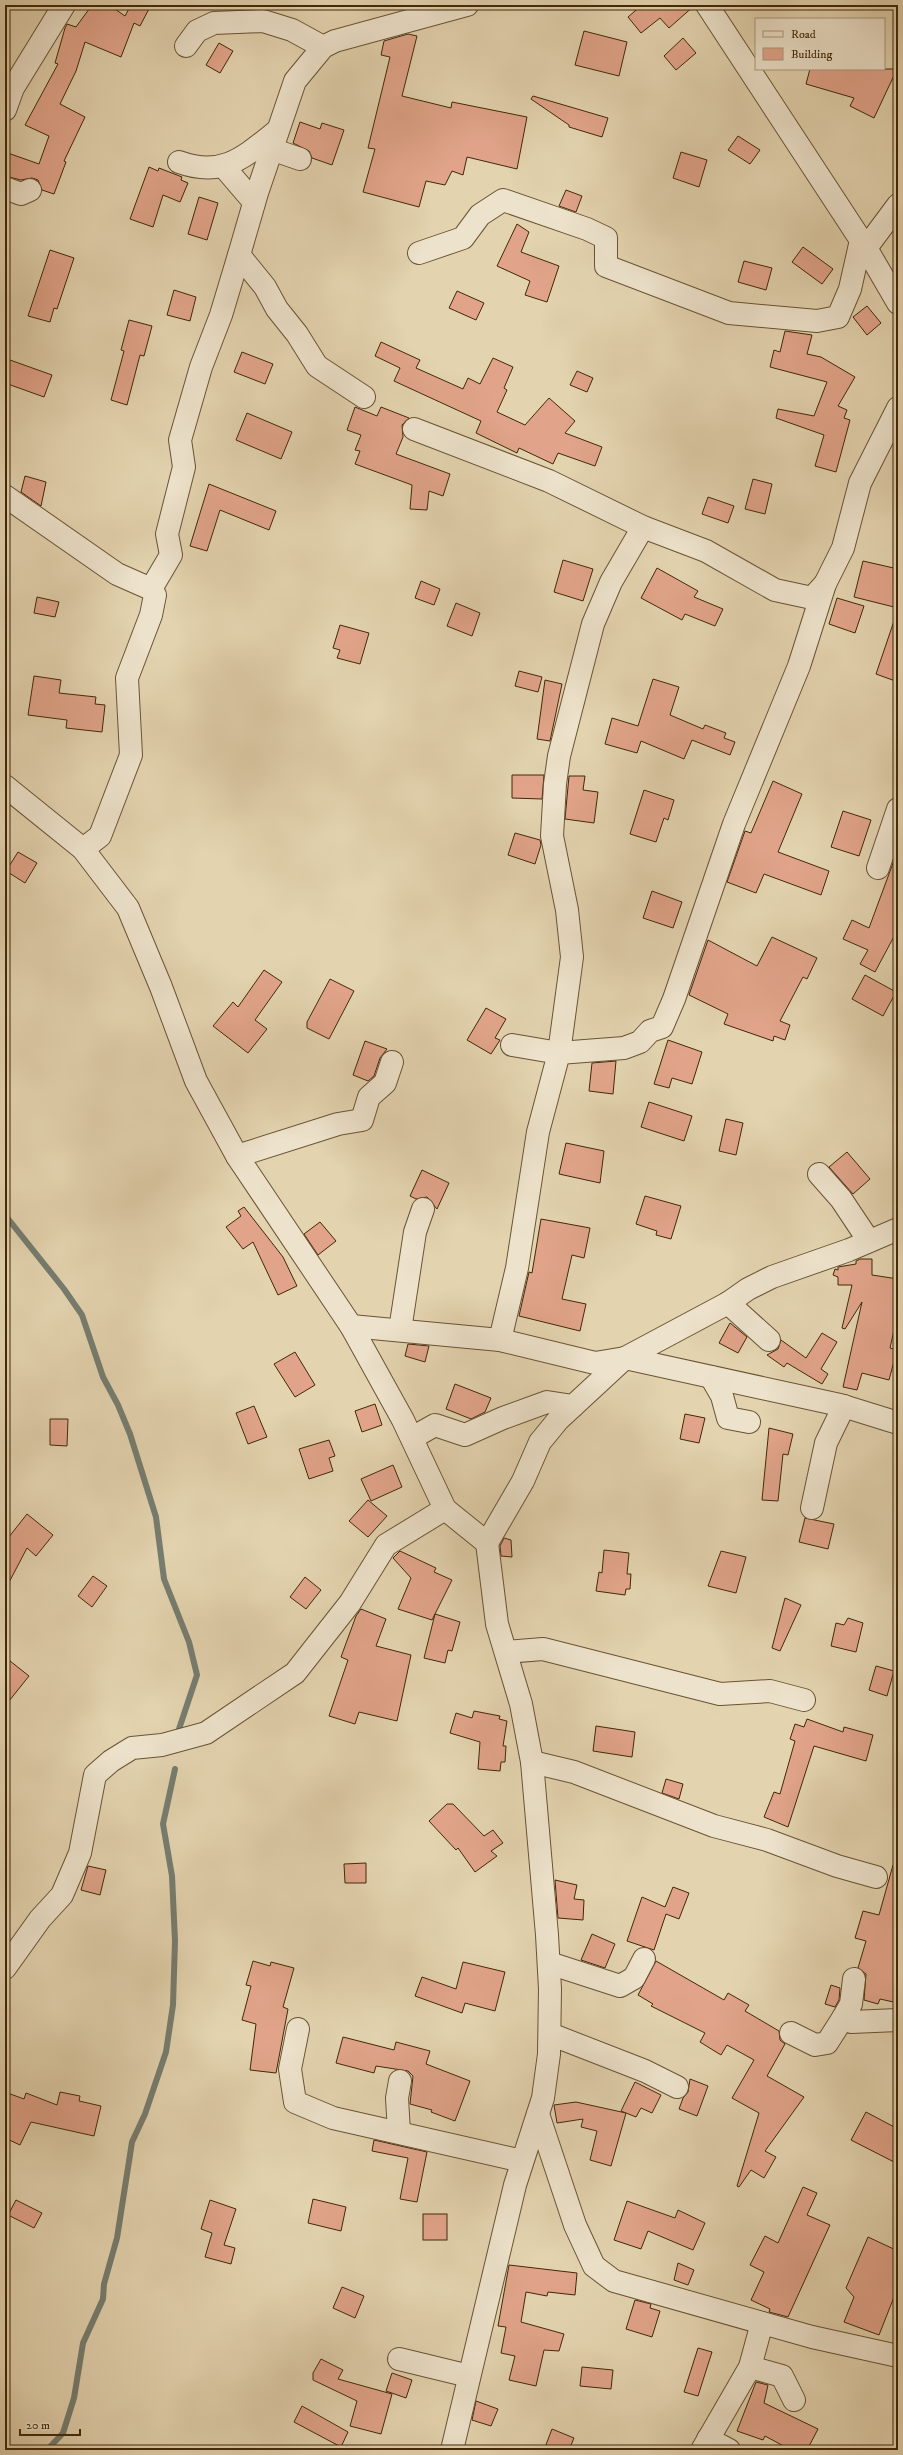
<svg xmlns="http://www.w3.org/2000/svg" width="903" height="2455" viewBox="0 0 903 2455" font-family="'IM FELL DW Pica',serif">
	<style>
		.lines { fill: none; stroke-linecap: round; stroke-linejoin: round }
		.stream { stroke: #767d70; stroke-width: 6 }
		.building { fill: #e1a48a; stroke: #412808 }
		.minor-casing { stroke: #6a5332; stroke-width: 24 }
		.minor { stroke: #ede2cb; stroke-width: 22 }
	</style>
	<rect width="100%" height="100%" fill="#e3d3af"/>
	<filter id="stains"><feTurbulence type="fractalNoise" baseFrequency=".005" numOctaves="4"/><feColorMatrix values="0 0 0 0 .2 0 0 0 0 .09 0 0 0 0 .02 0 0 0 .5 -.17"/></filter>
	<radialGradient id="worn" r=".72"><stop offset=".6" stop-color="#630" stop-opacity="0"/><stop offset="1" stop-color="#630" stop-opacity=".3"/></radialGradient>
	<g class="lines">
		<!-- stream -->
		<g class="stream">
			<polyline points="5,1215 64,1289 82,1315 103,1377 118,1405 130,1434 156,1517 164,1579 189,1642 197,1675 179,1729"/>
			<polyline points="47,2450 63,2433 74,2398 83,2343 103,2299 104,2284 117,2238 132,2142 145,2114 166,2052 173,2005 175,1941 172,1876 163,1824 175,1769"/>
		</g>
	</g>
	<!-- building -->
	<g class="building">
		<polygon points="92,5 109,5 125,16 131,5 151,5 140,26 134,23 121,57 85,42 76,71 60,104 85,117 64,161 66,162 54,194 42,190 38,180 32,178 21,180 5,176 5,152 39,164 49,136 25,125 58,64 55,63 65,28 67,24 76,27"/>
		<polygon points="642,5 695,5 669,28 660,18 641,33 628,17"/>
		<polygon points="584,31 627,42 619,76 575,65"/>
		<polygon points="408,34 417,36 402,96 451,108 452,102 527,117 517,169 467,157 463,175 452,171 445,185 426,181 419,207 363,192 375,149 368,148 390,57 381,55 384,41"/>
		<polygon points="683,38 696,53 676,70 664,56"/>
		<polygon points="219,43 233,51 220,73 206,65"/>
		<polygon points="810,69 897,69 874,118 850,106 854,98 806,84"/>
		<polygon points="533,96 608,118 602,137 569,127 569,125 531,99"/>
		<polygon points="300,122 320,129 322,123 344,130 332,165 312,158 309,151 293,143"/>
		<polygon points="738,136 760,150 750,164 728,150"/>
		<polygon points="681,152 707,160 699,187 673,178"/>
		<polygon points="149,167 158,171 159,168 182,177 181,180 188,183 180,202 163,195 153,227 130,219"/>
		<polygon points="566,190 582,196 576,212 559,206"/>
		<polygon points="199,197 218,203 207,240 188,234"/>
		<polygon points="517,224 529,232 521,252 559,266 547,302 525,295 530,281 497,266"/>
		<polygon points="803,247 833,269 822,284 792,262"/>
		<polygon points="50,250 74,258 57,309 54,308 50,322 28,316"/>
		<polygon points="744,261 772,268 766,290 738,282"/>
		<polygon points="174,290 196,297 190,321 167,315"/>
		<polygon points="457,291 484,303 476,320 449,308"/>
		<polygon points="867,306 881,323 867,335 853,317"/>
		<polygon points="129,320 152,326 144,356 140,355 127,405 111,400 124,351 121,350"/>
		<polygon points="785,331 812,335 807,354 821,357 855,377 838,406 847,410 844,418 850,420 836,472 815,466 824,435 776,418 778,409 814,416 827,382 770,367 774,350 780,352"/>
		<polygon points="381,342 420,360 416,368 463,389 468,378 480,384 493,358 513,367 504,388 507,390 497,412 525,425 549,398 575,421 565,433 602,447 595,466 558,453 553,464 519,448 517,453 476,433 481,421 394,381 400,368 375,356"/>
		<polygon points="242,352 273,364 265,384 234,372"/>
		<polygon points="10,360 52,375 44,397 5,383 5,374"/>
		<polygon points="577,371 593,378 587,392 570,385"/>
		<polygon points="355,407 377,416 381,407 409,418 402,425 403,437 396,454 450,474 443,496 429,491 427,510 410,509 412,485 355,464 360,451 355,450 361,435 347,430"/>
		<polygon points="247,413 292,432 281,459 236,440"/>
		<polygon points="25,476 46,482 41,506 21,492"/>
		<polygon points="753,479 772,484 765,514 745,509"/>
		<polygon points="209,484 276,511 269,530 220,510 207,551 190,546"/>
		<polygon points="708,497 734,506 728,523 702,514"/>
		<polygon points="563,560 593,569 583,601 554,592"/>
		<polygon points="863,561 898,569 898,608 854,597"/>
		<polygon points="657,568 698,591 694,597 723,609 715,626 685,614 682,620 641,598"/>
		<polygon points="421,581 440,589 434,605 415,598"/>
		<polygon points="37,597 59,602 55,617 34,613"/>
		<polygon points="837,598 864,606 855,633 829,624"/>
		<polygon points="456,603 480,613 472,636 447,626"/>
		<polygon points="895,618 898,619 898,682 876,674"/>
		<polygon points="340,625 369,633 360,664 337,658 340,650 333,648"/>
		<polygon points="519,671 542,677 538,692 515,686"/>
		<polygon points="34,676 61,680 59,693 96,697 95,704 105,705 102,732 66,728 67,720 28,715"/>
		<polygon points="653,679 679,687 670,715 703,729 705,725 726,733 724,738 735,742 730,755 692,740 684,759 641,741 637,753 605,744 612,718 638,726"/>
		<polygon points="545,680 562,684 550,741 537,739"/>
		<polygon points="512,775 544,775 542,799 512,798"/>
		<polygon points="569,776 585,776 583,790 598,792 594,823 565,819"/>
		<polygon points="773,781 802,794 778,852 829,871 821,895 764,874 756,893 727,882 745,831 751,833"/>
		<polygon points="644,790 674,800 668,820 664,818 656,842 630,834"/>
		<polygon points="843,811 871,820 859,856 831,847"/>
		<polygon points="515,833 540,840 541,845 535,864 508,855"/>
		<polygon points="18,852 37,863 25,883 6,871"/>
		<polygon points="896,855 898,856 898,929 875,972 860,964 868,950 843,939 852,920 869,928"/>
		<polygon points="652,891 682,902 673,928 643,918"/>
		<polygon points="772,937 817,958 807,979 803,977 780,1021 790,1025 785,1040 774,1036 773,1041 724,1024 728,1014 689,995 708,940 757,966"/>
		<polygon points="264,970 282,982 255,1020 267,1029 248,1053 213,1026 233,1002 238,1007"/>
		<polygon points="865,975 896,992 883,1016 852,999"/>
		<polygon points="330,979 354,991 329,1039 307,1028 307,1022"/>
		<polygon points="486,1008 506,1019 495,1038 500,1040 491,1054 467,1040"/>
		<polygon points="668,1040 702,1052 692,1084 672,1078 669,1088 654,1084"/>
		<polygon points="365,1041 387,1049 380,1058 374,1076 368,1081 353,1075"/>
		<polygon points="616,1061 613,1094 589,1091 592,1063"/>
		<polygon points="649,1102 692,1116 684,1141 641,1127"/>
		<polygon points="726,1119 743,1123 736,1155 719,1151"/>
		<polygon points="566,1143 604,1151 600,1183 559,1174"/>
		<polygon points="847,1152 870,1179 853,1194 829,1167"/>
		<polygon points="422,1170 449,1183 437,1209 427,1197 416,1199 410,1196"/>
		<polygon points="645,1196 681,1206 671,1239 656,1235 657,1231 636,1224"/>
		<polygon points="244,1207 283,1257 297,1286 278,1295 253,1242 243,1249 226,1227 241,1216 238,1211"/>
		<polygon points="541,1219 590,1228 584,1258 572,1255 562,1299 586,1304 580,1331 519,1316 529,1272 532,1273"/>
		<polygon points="320,1222 336,1241 318,1255 304,1234"/>
		<polygon points="860,1259 872,1259 872,1275 898,1279 898,1312 890,1348 897,1350 889,1380 862,1373 857,1390 843,1387 862,1302 845,1329 842,1328 852,1285 838,1285 838,1277 833,1275 835,1269 838,1270 838,1267 856,1264 856,1261"/>
		<polygon points="730,1323 747,1337 738,1353 719,1343"/>
		<polygon points="822,1333 837,1342 821,1369 828,1374 822,1384 787,1363 784,1367 767,1355 778,1349 781,1340 806,1358"/>
		<polygon points="408,1344 429,1346 425,1362 405,1356"/>
		<polygon points="295,1352 315,1385 295,1397 274,1364"/>
		<polygon points="455,1384 491,1398 485,1412 471,1419 446,1409"/>
		<polygon points="375,1404 382,1425 362,1432 355,1411"/>
		<polygon points="254,1406 267,1437 248,1444 236,1413"/>
		<polygon points="685,1414 705,1418 699,1443 680,1439"/>
		<polygon points="50,1419 68,1419 67,1446 50,1445"/>
		<polygon points="769,1428 793,1434 788,1455 783,1454 778,1501 762,1500"/>
		<polygon points="329,1440 335,1456 329,1458 333,1471 309,1479 299,1449"/>
		<polygon points="393,1465 402,1487 371,1501 361,1479"/>
		<polygon points="368,1500 387,1516 368,1537 349,1521"/>
		<polygon points="27,1514 53,1535 36,1556 27,1548 5,1590 5,1542"/>
		<polygon points="805,1518 834,1524 828,1549 799,1542"/>
		<polygon points="504,1538 511,1540 512,1557 501,1556 500,1546"/>
		<polygon points="604,1550 629,1553 627,1574 631,1574 630,1589 626,1589 625,1595 596,1591 599,1572 602,1573"/>
		<polygon points="400,1551 436,1568 434,1572 452,1580 435,1614 460,1622 452,1651 448,1650 445,1663 424,1658 435,1614 432,1620 398,1609 411,1578 393,1558"/>
		<polygon points="721,1551 746,1557 736,1593 708,1586"/>
		<polygon points="93,1576 107,1586 92,1607 78,1596"/>
		<polygon points="305,1577 321,1590 306,1609 290,1597"/>
		<polygon points="785,1598 801,1605 780,1651 772,1648"/>
		<polygon points="361,1609 386,1619 376,1646 411,1655 397,1721 359,1712 355,1724 329,1716 348,1660 341,1657 356,1616"/>
		<polygon points="848,1618 863,1623 856,1652 831,1646 836,1623 844,1625"/>
		<polygon points="5,1657 29,1676 5,1706"/>
		<polygon points="876,1666 894,1671 887,1696 869,1690"/>
		<polygon points="474,1711 500,1716 499,1719 507,1721 503,1746 506,1746 505,1762 501,1762 500,1771 478,1769 480,1742 450,1733 456,1713 472,1718"/>
		<polygon points="807,1719 843,1732 844,1727 873,1735 866,1761 814,1746 788,1827 764,1817 774,1792 780,1794 795,1741 790,1739 795,1724 804,1727"/>
		<polygon points="596,1726 635,1732 632,1757 593,1751"/>
		<polygon points="666,1779 683,1784 679,1799 662,1793"/>
		<polygon points="447,1804 453,1804 484,1836 493,1830 503,1843 491,1851 497,1856 475,1872 458,1848 456,1850 429,1821"/>
		<polygon points="366,1863 366,1883 345,1883 344,1864"/>
		<polygon points="893,1865 898,1866 898,2003 880,1999 878,2004 864,2000 866,1974 858,1968 866,1941 855,1938 863,1911 879,1915"/>
		<polygon points="88,1866 106,1870 100,1895 81,1890"/>
		<polygon points="555,1880 577,1885 574,1899 584,1900 583,1920 558,1918"/>
		<polygon points="673,1887 689,1893 679,1919 666,1914 654,1950 627,1941 642,1897 665,1907"/>
		<polygon points="592,1934 615,1944 605,1968 581,1960"/>
		<polygon points="253,1961 270,1966 271,1962 294,1968 283,2007 288,2009 276,2073 250,2070 256,2024 242,2020 251,1986 246,1985"/>
		<polygon points="656,1961 724,2000 728,1993 749,2005 745,2011 779,2031 780,2040 785,2044 767,2076 804,2097 765,2151 776,2157 764,2178 751,2170 739,2187 737,2186 759,2113 732,2098 754,2060 727,2045 721,2055 700,2042 705,2033 651,2006 653,2004 638,1995"/>
		<polygon points="463,1962 505,1972 495,2011 465,2003 462,2013 415,1996 422,1977 456,1989"/>
		<polygon points="831,1985 840,1988 839,2000 835,2007 825,2004"/>
		<polygon points="343,2037 394,2050 396,2042 430,2051 426,2064 470,2081 455,2121 431,2112 432,2110 410,2104 413,2076 408,2071 376,2066 374,2073 336,2063"/>
		<polygon points="690,2079 708,2086 697,2116 679,2109 683,2098 688,2092"/>
		<polygon points="635,2082 661,2095 652,2113 641,2108 636,2117 621,2111"/>
		<polygon points="5,2092 24,2099 26,2093 57,2105 60,2092 80,2096 79,2101 101,2106 94,2136 31,2122 20,2145 5,2138"/>
		<polygon points="576,2102 626,2113 611,2166 590,2160 597,2131 581,2127 583,2119 557,2123 554,2105"/>
		<polygon points="866,2112 898,2129 898,2164 851,2140"/>
		<polygon points="374,2140 427,2152 417,2202 400,2199 408,2158 372,2151"/>
		<polygon points="803,2187 817,2193 807,2215 830,2225 788,2317 769,2312 770,2309 751,2300 764,2272 750,2265 765,2236 778,2243"/>
		<polygon points="313,2199 346,2207 341,2231 308,2223"/>
		<polygon points="16,2200 42,2213 34,2228 8,2215"/>
		<polygon points="210,2200 236,2209 224,2245 235,2248 231,2264 205,2257 212,2233 201,2229"/>
		<polygon points="627,2201 675,2218 678,2210 705,2223 693,2250 648,2231 641,2249 614,2240"/>
		<rect x="423" y="2214" width="24" height="26"/>
		<polygon points="868,2237 898,2251 898,2287 879,2335 844,2322 854,2297 846,2288"/>
		<polygon points="678,2263 694,2270 688,2285 674,2280"/>
		<polygon points="509,2265 577,2273 575,2295 548,2292 547,2296 526,2292 521,2322 564,2334 559,2351 544,2350 536,2386 509,2380 515,2356 501,2353 506,2327 498,2326"/>
		<polygon points="342,2287 364,2296 355,2318 333,2308"/>
		<polygon points="635,2300 651,2304 650,2308 660,2311 652,2337 626,2329"/>
		<polygon points="698,2348 712,2352 698,2396 684,2392"/>
		<polygon points="321,2359 343,2370 338,2379 392,2394 381,2434 350,2426 357,2401 313,2380 313,2373"/>
		<polygon points="582,2367 613,2370 611,2389 580,2386"/>
		<polygon points="392,2373 412,2380 406,2398 386,2391"/>
		<polygon points="756,2382 768,2385 764,2403 818,2429 807,2450 791,2450 765,2436 763,2440 737,2431"/>
		<polygon points="476,2401 498,2409 491,2426 472,2420"/>
		<polygon points="302,2406 348,2432 341,2447 294,2422"/>
		<polygon points="552,2429 574,2438 569,2450 544,2450"/>
	</g>
	<g class="lines">
		<!-- minor casing -->
		<g class="minor-casing">
			<g id="minor">
				<polyline points="707,5 866,248 898,303"/>
				<polyline points="186,46 197,31 214,23 263,21 292,30 323,47"/>
				<polyline points="5,110 13,88 64,5"/>
				<polyline points="271,149 300,159"/>
				<path d="M179 162C223 178 244 157 277 131"/>
				<polyline points="224,167 254,202"/>
				<polyline points="5,188 21,194 30,190"/>
				<polyline points="866,248 898,205"/>
				<polyline points="419,253 463,238 480,215 503,200 587,229 606,238 606,266 729,313 817,321 838,317 850,289 861,240"/>
				<polyline points="364,397 317,366 297,334 277,309 265,287 239,255 257,193 295,81 323,47 335,41 467,5"/>
				<polyline points="414,429 549,481 643,527 706,551 775,590 812,598 825,584"/>
				<polyline points="5,496 117,574 151,589 155,595 151,615 127,678 131,755 100,836 83,849"/>
				<polyline points="151,589 171,555 167,534 184,467 180,440 201,367 221,315 239,255"/>
				<polyline points="5,786 83,849 128,908 161,987 196,1081 237,1156 351,1326 403,1420 445,1509 487,1543 497,1624 521,1704 532,1762 547,1935 550,1989 549,2054 543,2098 515,2185 452,2450"/>
				<polyline points="878,868 898,809"/>
				<polyline points="512,1045 559,1053 624,1048 640,1042 650,1031 662,1027 674,999 734,824 799,666 825,584 843,548 860,483 898,408"/>
				<polyline points="237,1156 338,1124 362,1120 369,1097 385,1083 392,1062"/>
				<polyline points="819,1174 841,1199 869,1241"/>
				<polyline points="728,1303 769,1340"/>
				<polyline points="351,1326 500,1340 595,1363 625,1358 840,1405 898,1423"/>
				<polyline points="400,1330 415,1232 423,1209"/>
				<polyline points="500,1340 517,1268 538,1132 559,1053 572,957 567,910 552,836 555,784 559,756 593,624 611,582 643,527"/>
				<polyline points="711,1377 722,1396 728,1418 749,1422"/>
				<polyline points="412,1438 435,1425 465,1435 503,1418 547,1402 573,1406"/>
				<polyline points="812,1508 826,1443 844,1406"/>
				<polyline points="487,1543 523,1481 540,1442 558,1420 625,1358 728,1303 748,1289 772,1277 849,1250 898,1229"/>
				<polyline points="506,1652 543,1649 720,1694 770,1691 804,1700"/>
				<polyline points="532,1762 574,1772 714,1826 767,1840 837,1866 876,1877"/>
				<polyline points="549,1963 620,1986 634,1978 644,1959"/>
				<polyline points="5,1968 40,1919 62,1895 80,1853 95,1775 111,1761 132,1748 162,1745 206,1733 295,1673 350,1603 386,1545 445,1509"/>
				<polyline points="854,1979 851,2004 843,2018 851,2022 898,2020"/>
				<polyline points="298,2029 290,2069 295,2102 333,2118 522,2161"/>
				<polyline points="791,2033 815,2045 827,2043 843,2018"/>
				<polyline points="550,2034 645,2071 677,2087"/>
				<polyline points="538,2114 575,2225 594,2266 614,2281 812,2337 898,2356"/>
				<polyline points="399,2132 397,2098 400,2081"/>
				<polyline points="399,2359 469,2376"/>
				<polyline points="750,2367 782,2376 794,2400"/>
				<polyline points="708,2439 729,2450"/>
				<polyline points="702,2450 750,2367 762,2323"/>
			</g>
		</g>
		<!-- minor -->
		<use href="#minor" class="minor"/>
	</g>
	<!-- margin -->
	<rect width="903" height="2455" fill="none" stroke="#e3d3af" stroke-width="20"/>
	<rect x="6" y="6" width="891" height="2443" fill="none" stroke="#412808" stroke-width="2"/>
	<rect x="10" y="10" width="883" height="2435" fill="none" stroke="#412808"/>
	<!-- legend -->
	<rect x="755" y="18" width="130" height="52" fill="#ede2cb" stroke="#a8987d"/>
	<rect x="763" y="31" width="20" height="6" fill="#ede2cb" stroke="#a8987d"/>
	<text x="791" y="38" font-size="12" fill="#412808">Road</text>
	<rect x="763" y="48" width="20" height="12" fill="#e1a48a" stroke="#a8987d"/>
	<text x="791" y="58" font-size="12" fill="#412808">Building</text>
	<!-- scale -->
	<path d="M20 2429v6h60v-6" fill="none" stroke="#412808" stroke-width="2"/>
	<text x="26" y="2429" font-size="12" fill="#412808" stroke="#ede2cb" stroke-width="3" paint-order="stroke">20 m</text>
	<rect width="100%" height="100%" filter="url(#stains)"/>
	<rect width="100%" height="100%" fill="url(#worn)"/>
</svg>
